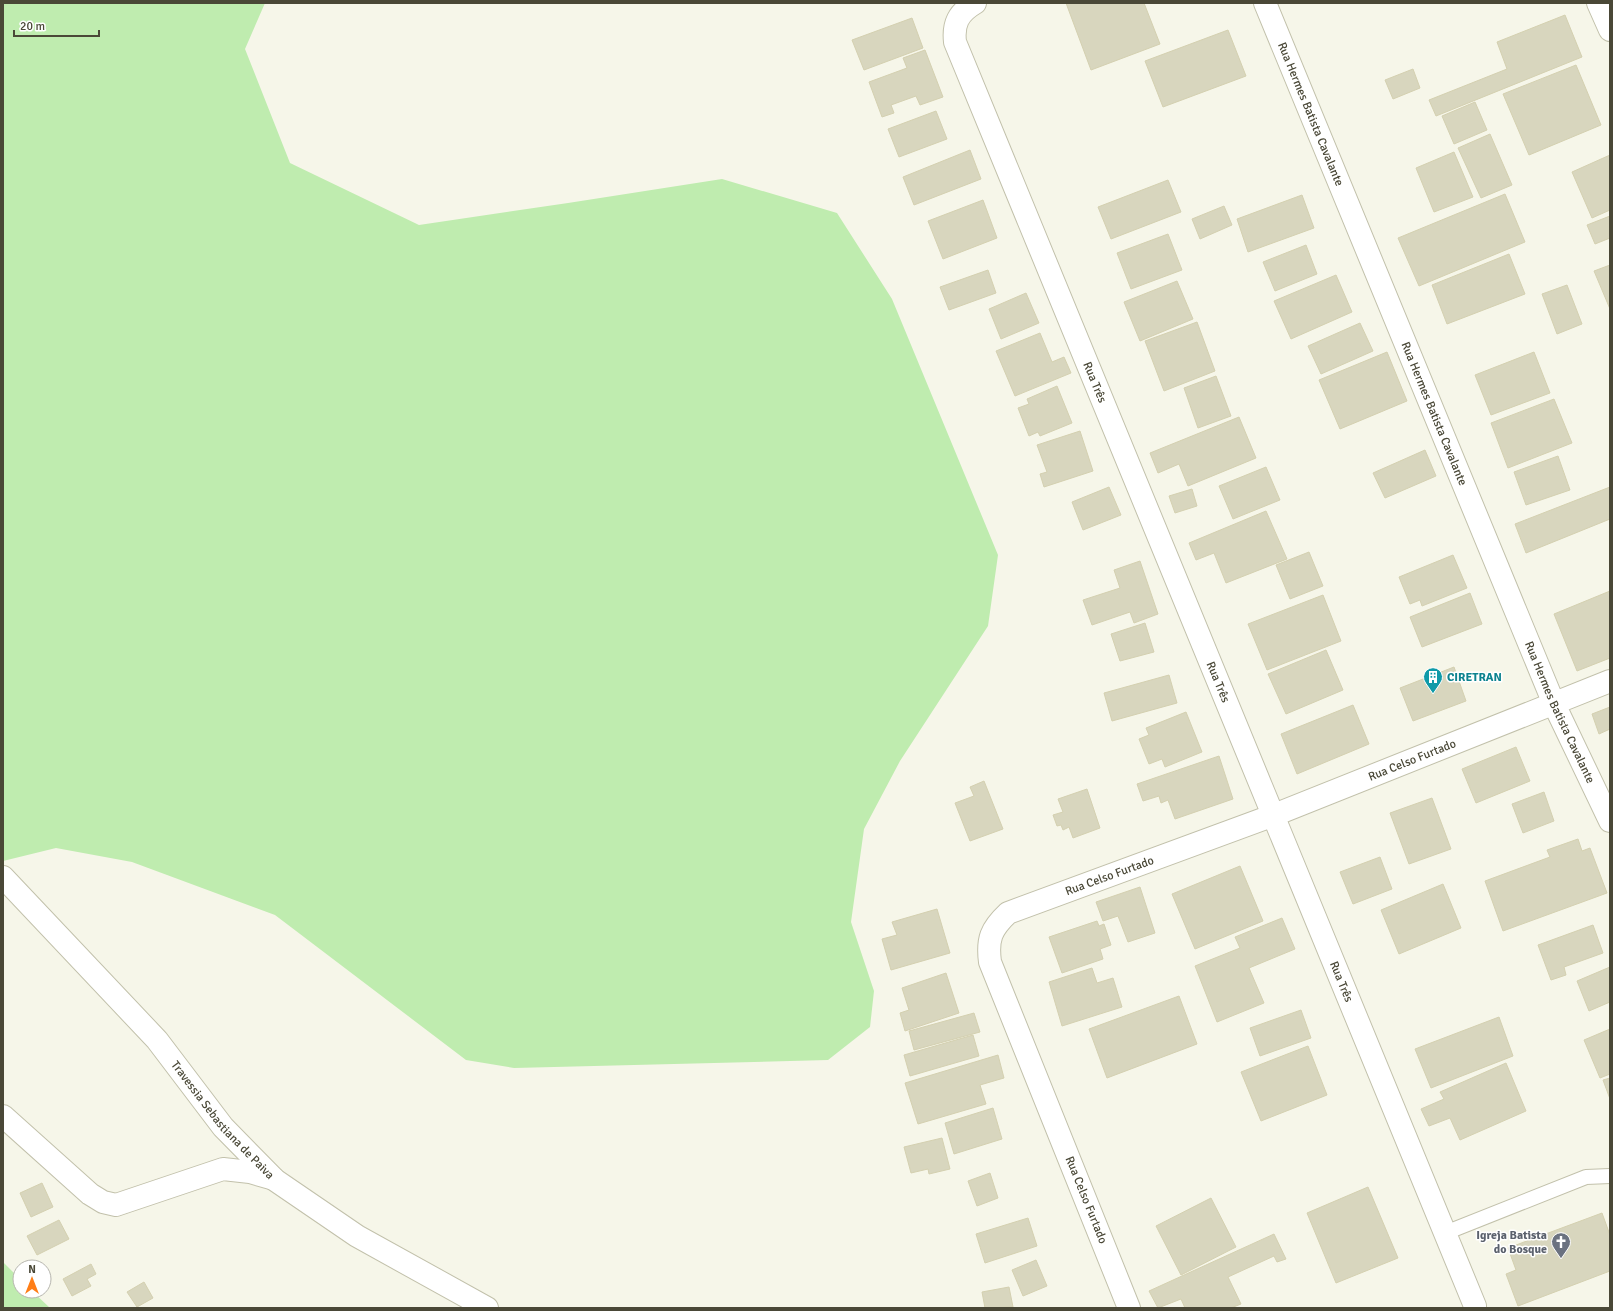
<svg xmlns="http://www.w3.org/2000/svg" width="1613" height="1311" viewBox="0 0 1613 1311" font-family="Signika,sans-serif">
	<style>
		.green { fill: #bfecaf }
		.building { fill: #d8d6be; stroke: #d4d0b0 }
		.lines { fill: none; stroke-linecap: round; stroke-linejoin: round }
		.service-casing { stroke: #c2c1ab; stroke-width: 16 }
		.minor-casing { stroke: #c2c1ab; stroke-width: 24 }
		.service { stroke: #fff; stroke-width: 14 }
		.minor { stroke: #fff; stroke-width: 22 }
		.labels { text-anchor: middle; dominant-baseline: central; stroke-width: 3; stroke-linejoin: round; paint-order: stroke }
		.street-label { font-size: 12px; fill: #4a4837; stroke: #fff }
		.culture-label { font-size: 12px; font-weight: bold; fill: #0d838f; stroke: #fff; text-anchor: start }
		.worship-label { font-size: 12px; font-weight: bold; fill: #5b616d; stroke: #fff; text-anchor: end }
	</style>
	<rect width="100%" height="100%" fill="#f6f6e9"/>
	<!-- green -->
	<g class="green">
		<polygon points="3,3 265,3 245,49 290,163 419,225 568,203 722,179 837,213 892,299 998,555 988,626 900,761 864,829 851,922 874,991 870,1027 828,1060 514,1068 466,1060 275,915 132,862 56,848 3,861"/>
		<polygon points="3,1262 20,1279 20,1291 32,1291 50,1308 3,1308"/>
	</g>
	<!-- building -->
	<g class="building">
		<polygon points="1066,3 1144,3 1160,44 1091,70"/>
		<polygon points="1565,15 1582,57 1436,116 1429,100 1507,69 1497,42"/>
		<polygon points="912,18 923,48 864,70 852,40"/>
		<polygon points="1228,30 1246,76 1163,107 1145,61"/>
		<polygon points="925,50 943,97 920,105 916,96 891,105 894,113 882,117 869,82 907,68 903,58"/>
		<polygon points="1576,65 1601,125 1529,155 1503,94"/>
		<polygon points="1413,69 1420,88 1393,99 1385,80"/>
		<polygon points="1475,102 1487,130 1454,144 1442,116"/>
		<polygon points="936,111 947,139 899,157 888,129"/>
		<polygon points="1490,134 1512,185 1481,198 1458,148"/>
		<polygon points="970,150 981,179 914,205 903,177"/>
		<polygon points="1454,152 1473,197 1434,212 1416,168"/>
		<polygon points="1610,155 1610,210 1592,218 1572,172"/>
		<polygon points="1168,180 1181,212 1111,239 1098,207"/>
		<polygon points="1505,194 1525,242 1419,286 1398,238"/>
		<polygon points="1302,195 1314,228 1248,252 1237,219"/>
		<polygon points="983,200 997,238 943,259 928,221"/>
		<polygon points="1224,206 1232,225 1200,239 1192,219"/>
		<polygon points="1610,216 1610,238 1595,244 1587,225"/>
		<polygon points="1168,234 1182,270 1131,289 1117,253"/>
		<polygon points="1306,245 1317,274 1275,291 1263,262"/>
		<polygon points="1509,254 1525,294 1447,324 1432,285"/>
		<polygon points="1610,265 1610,309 1594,271"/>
		<polygon points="988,270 996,293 949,310 940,287"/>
		<polygon points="1336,275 1352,312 1291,339 1274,301"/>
		<polygon points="1177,281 1193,319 1140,341 1124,302"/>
		<polygon points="1567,285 1582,324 1557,334 1542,294"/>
		<polygon points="1026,293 1039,323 1001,339 989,309"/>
		<polygon points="1197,322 1215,371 1164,391 1145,341"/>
		<polygon points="1360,323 1373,351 1321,374 1308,346"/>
		<polygon points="1040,333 1052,362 1064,357 1071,373 1015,396 996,351"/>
		<polygon points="1387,352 1407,401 1340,429 1319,380"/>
		<polygon points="1534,352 1550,393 1491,415 1475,375"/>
		<polygon points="1216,376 1231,416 1198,428 1184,388"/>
		<polygon points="1057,386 1072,423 1040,436 1038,432 1029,436 1018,408 1029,404 1027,399"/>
		<polygon points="1554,399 1572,443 1508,468 1491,423"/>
		<polygon points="1239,417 1256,458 1188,486 1179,464 1158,473 1150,453"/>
		<polygon points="1080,431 1093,471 1044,487 1040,474 1047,472 1037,445"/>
		<polygon points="1425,450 1436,476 1385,498 1373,473"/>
		<polygon points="1558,456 1570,490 1526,505 1514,472"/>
		<polygon points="1266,467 1280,500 1233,519 1219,486"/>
		<polygon points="1109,487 1121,515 1083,530 1072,502"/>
		<polygon points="1610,487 1610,519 1526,553 1515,524"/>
		<polygon points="1192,489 1197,506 1175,513 1169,496"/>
		<polygon points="1266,511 1287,559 1226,583 1214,553 1196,560 1189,543"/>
		<polygon points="1309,552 1323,586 1290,599 1276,565"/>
		<polygon points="1453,555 1467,588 1422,606 1420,600 1410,604 1399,577"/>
		<polygon points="1140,561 1158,614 1134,623 1130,612 1092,625 1083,600 1120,588 1114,570"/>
		<polygon points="1610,591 1610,658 1577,671 1554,614"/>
		<polygon points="1470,593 1482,624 1422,647 1410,617"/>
		<polygon points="1323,595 1341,641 1267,670 1248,624"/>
		<polygon points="1145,623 1154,652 1120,661 1111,634"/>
		<polygon points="1326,650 1343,690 1286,714 1268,674"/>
		<polygon points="1454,667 1466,701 1413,721 1400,688"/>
		<polygon points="1169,675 1177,703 1112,721 1104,693"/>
		<polygon points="1353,705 1369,744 1297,774 1281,734"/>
		<polygon points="1610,707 1610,729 1599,734 1592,714"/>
		<polygon points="1186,712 1202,752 1165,767 1162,759 1149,764 1139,739 1149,735 1146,728"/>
		<polygon points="1516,747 1530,781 1476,803 1462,769"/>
		<polygon points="1219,756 1233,799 1175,819 1168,800 1161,803 1159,796 1143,801 1137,784"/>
		<polygon points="984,781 1003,829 970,841 955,803 974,796 970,787"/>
		<polygon points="1087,789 1100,828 1073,838 1069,827 1063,830 1061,825 1057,826 1053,815 1063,812 1058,799"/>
		<polygon points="1544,792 1554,821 1523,833 1512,804"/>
		<polygon points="1432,798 1451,849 1409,864 1390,813"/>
		<polygon points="1578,839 1582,851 1590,848 1607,893 1503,931 1485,881 1550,857 1547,850"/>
		<polygon points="1380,857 1392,889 1353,904 1340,872"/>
		<polygon points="1240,866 1263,921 1195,949 1172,894"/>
		<polygon points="1443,884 1461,928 1399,954 1381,910"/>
		<polygon points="1140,887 1155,933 1128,942 1118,916 1103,921 1096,902"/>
		<polygon points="937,909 950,953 891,970 882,939 897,935 892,922"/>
		<polygon points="1282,918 1295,949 1249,968 1264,1003 1217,1022 1195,966 1240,948 1235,937"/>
		<polygon points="1097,921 1099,926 1104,924 1111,945 1100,949 1103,959 1062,973 1049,937"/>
		<polygon points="1593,925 1603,953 1564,967 1566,975 1551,980 1538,945"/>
		<polygon points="1610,967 1610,1002 1589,1011 1577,981"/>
		<polygon points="1092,968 1097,983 1113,978 1122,1007 1062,1026 1049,982"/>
		<polygon points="946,973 959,1013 905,1031 900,1013 909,1010 902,988"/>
		<polygon points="1179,996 1197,1044 1107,1078 1089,1029"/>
		<polygon points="1301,1010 1311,1038 1260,1056 1250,1028"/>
		<polygon points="974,1013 980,1032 914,1050 909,1031"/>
		<polygon points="1499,1017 1513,1056 1431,1088 1415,1049"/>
		<polygon points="1610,1029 1610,1074 1600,1078 1584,1040"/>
		<polygon points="973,1035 979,1056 910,1076 904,1055"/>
		<polygon points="1308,1046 1327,1095 1261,1121 1241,1072"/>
		<polygon points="998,1055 1004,1078 980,1085 986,1104 918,1124 905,1083"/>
		<polygon points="1506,1063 1526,1111 1460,1140 1450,1118 1429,1126 1421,1109 1444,1099 1440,1092"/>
		<polygon points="1610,1078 1610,1099 1603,1080"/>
		<polygon points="993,1108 1002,1139 954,1154 945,1123"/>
		<polygon points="942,1138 950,1169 929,1174 928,1169 911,1173 904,1147"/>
		<polygon points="990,1173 998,1198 977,1206 968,1181"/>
		<polygon points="42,1183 53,1207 31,1217 20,1193"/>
		<polygon points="1368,1187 1398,1258 1336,1283 1307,1213"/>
		<polygon points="1211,1198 1236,1247 1181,1275 1156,1226"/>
		<polygon points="1602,1213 1610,1235 1610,1271 1518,1306 1506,1274 1516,1270 1508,1248"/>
		<polygon points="1028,1218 1037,1246 985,1263 976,1234"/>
		<polygon points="59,1220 69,1239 37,1255 27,1236"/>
		<polygon points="1274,1234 1286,1259 1277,1262 1274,1256 1228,1277 1241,1304 1231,1308 1185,1308 1181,1299 1158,1308 1149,1291"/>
		<polygon points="1036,1260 1047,1286 1023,1296 1012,1270"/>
		<polygon points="91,1264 96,1274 87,1279 91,1286 72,1296 63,1279"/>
		<polygon points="144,1282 153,1298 137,1307 127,1292"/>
		<polygon points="1009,1287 1013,1307 985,1308 982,1292"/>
	</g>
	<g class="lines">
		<!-- service casing -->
		<g class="service-casing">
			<polyline id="service" points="1445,1233 1586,1177 1610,1176"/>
		</g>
		<!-- minor casing -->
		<g class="minor-casing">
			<g id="minor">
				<path id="s1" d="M975 3C958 13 953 24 955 42L1475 1306"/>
				<path id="s2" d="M1265 3 1554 704 1610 821"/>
				<polyline points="1598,3 1610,30"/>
				<path id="s3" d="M3 877 157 1040 223 1127 275 1180 357 1236 487 1308"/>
				<polyline points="3,1116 90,1194 103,1202 116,1205 223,1169 250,1172 274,1179"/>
				<path id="s4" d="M1129 1308 990 962C987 939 991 929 1008 913L1274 815 1610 681"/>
			</g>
		</g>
		<!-- service -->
		<use href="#service" class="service"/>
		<!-- minor -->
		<use href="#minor" class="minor"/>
	</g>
	<!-- icons -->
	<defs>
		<g id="building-pin" transform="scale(1)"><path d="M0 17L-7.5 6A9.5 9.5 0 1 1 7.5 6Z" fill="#0f9aa8" stroke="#fff"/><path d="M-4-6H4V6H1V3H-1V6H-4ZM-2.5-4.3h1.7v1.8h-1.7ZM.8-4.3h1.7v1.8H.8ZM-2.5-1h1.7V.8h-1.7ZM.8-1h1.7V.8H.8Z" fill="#fff"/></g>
		<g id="church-pin" transform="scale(1)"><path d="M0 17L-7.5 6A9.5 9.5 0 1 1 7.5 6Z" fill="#6b7280" stroke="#fff"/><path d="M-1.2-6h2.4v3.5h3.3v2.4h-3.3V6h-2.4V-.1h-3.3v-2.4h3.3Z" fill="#fff"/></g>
	</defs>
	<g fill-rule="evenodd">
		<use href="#building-pin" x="1433" y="677"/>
		<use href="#church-pin" x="1561" y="1242"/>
	</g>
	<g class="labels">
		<!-- street labels -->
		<g class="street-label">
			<text stroke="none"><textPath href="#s2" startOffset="120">Rua Hermes Batista Cavalante</textPath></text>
			<text stroke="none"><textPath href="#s1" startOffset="415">Rua Três</textPath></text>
			<text stroke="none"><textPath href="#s2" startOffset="444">Rua Hermes Batista Cavalante</textPath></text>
			<text stroke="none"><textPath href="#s1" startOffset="739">Rua Três</textPath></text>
			<text stroke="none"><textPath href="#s2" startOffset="768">Rua Hermes Batista Cavalante</textPath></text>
			<text stroke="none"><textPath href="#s4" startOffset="860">Rua Celso Furtado</textPath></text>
			<text stroke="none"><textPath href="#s4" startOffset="536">Rua Celso Furtado</textPath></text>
			<text stroke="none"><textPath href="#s1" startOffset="1063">Rua Três</textPath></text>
			<text stroke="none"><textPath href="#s3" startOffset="328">Travessia Sebastiana de Paiva</textPath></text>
			<text transform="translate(1086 1200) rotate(68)">Rua Celso Furtado</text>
		</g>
		<!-- culture labels -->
		<g class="culture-label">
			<text x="1447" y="677">CIRETRAN</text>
		</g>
		<!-- worship labels -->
		<g class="worship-label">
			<text x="1547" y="1235">Igreja Batista<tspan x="1547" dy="14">do Bosque</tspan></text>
		</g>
	</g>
	<!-- border -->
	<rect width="1613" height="1311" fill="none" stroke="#4a4837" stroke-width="8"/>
	<!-- north arrow -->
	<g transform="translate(32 1279)"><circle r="19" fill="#ffffff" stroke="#b7b6af"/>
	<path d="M0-3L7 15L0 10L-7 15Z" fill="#ff7e17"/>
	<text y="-6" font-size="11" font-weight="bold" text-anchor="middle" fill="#4a4837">N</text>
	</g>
	<!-- scale -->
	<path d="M14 30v6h85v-6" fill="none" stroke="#4a4837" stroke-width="2"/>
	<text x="20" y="30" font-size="12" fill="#4a4837" stroke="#ffffff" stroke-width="3" paint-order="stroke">20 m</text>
</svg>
